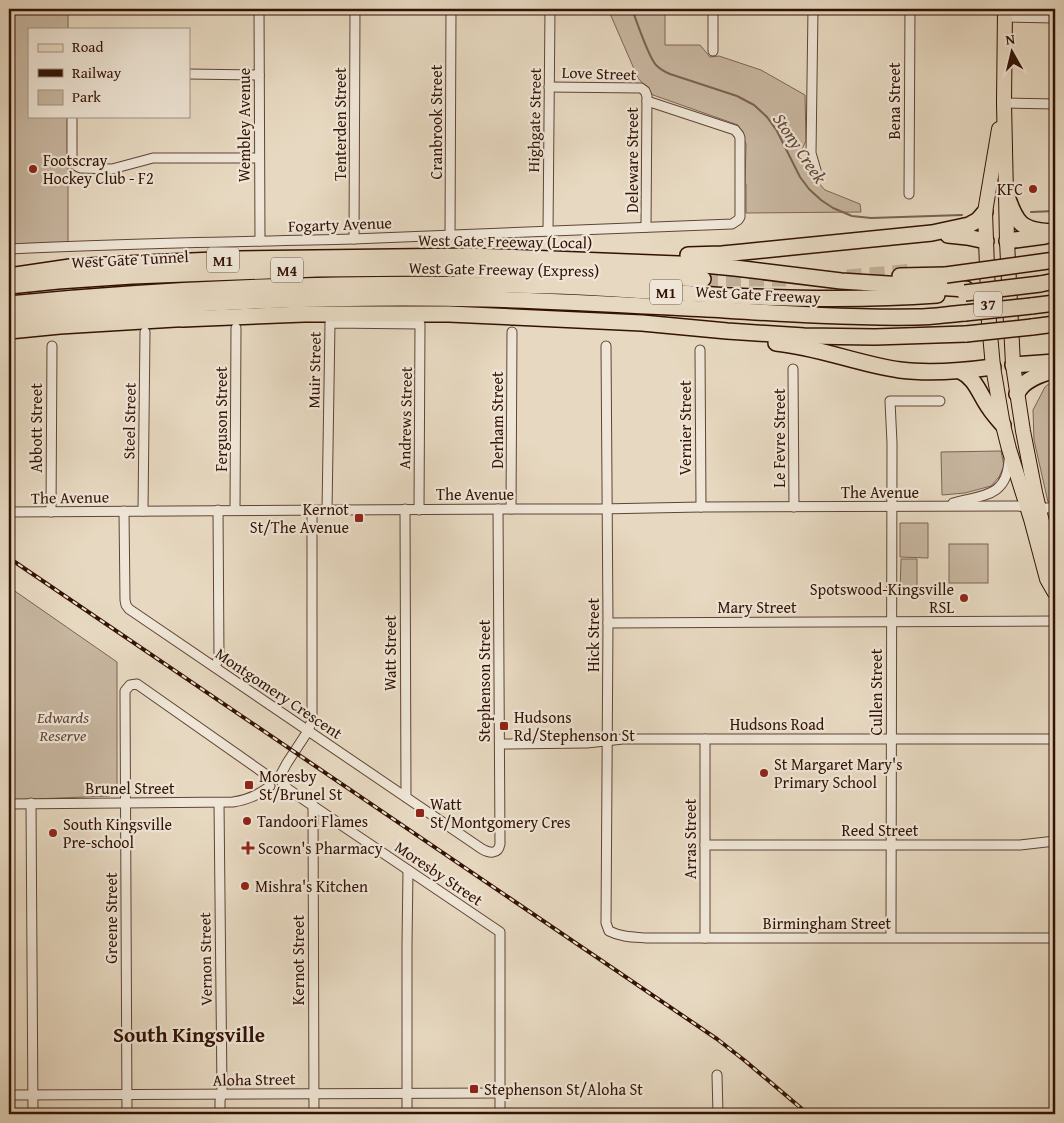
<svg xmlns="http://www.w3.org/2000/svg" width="1064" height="1123" viewBox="0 0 1064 1123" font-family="'Gentium Book Plus',serif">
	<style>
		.green { fill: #c8b7a1; stroke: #7e6453 }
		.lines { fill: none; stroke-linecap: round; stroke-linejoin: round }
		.stream { stroke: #7a614f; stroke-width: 2 }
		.highway-tunnel { stroke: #c3b19b; stroke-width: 15; stroke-dasharray: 15 8; stroke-linecap: butt }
		.street-casing { stroke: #604434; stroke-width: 11 }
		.primary-casing { stroke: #331205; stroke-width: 16 }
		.highway-casing { stroke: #331205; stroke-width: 18 }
		.street { stroke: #efe6d7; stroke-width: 9 }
		.primary { stroke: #e7d9c1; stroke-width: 14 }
		.highway { stroke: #e7d9c1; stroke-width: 15 }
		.rail-casing { stroke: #331205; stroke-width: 4 }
		.rail { stroke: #efe6d7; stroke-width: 2; stroke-dasharray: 5.5; stroke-linecap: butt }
		.highway-bridge-casing { stroke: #331205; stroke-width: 18; stroke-linecap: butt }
		.highway-bridge { stroke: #e7d9c1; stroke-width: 15 }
		.poi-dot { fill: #8f2418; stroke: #efe6d7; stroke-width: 2 }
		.labels { text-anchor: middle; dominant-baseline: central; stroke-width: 4.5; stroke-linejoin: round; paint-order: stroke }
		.shield { fill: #efe6d7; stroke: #6b5244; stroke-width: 1 }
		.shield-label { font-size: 15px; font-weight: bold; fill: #331205 }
		.street-label { font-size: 16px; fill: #331205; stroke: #efe6d7 }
		.poi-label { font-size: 16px; fill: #331205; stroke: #efe6d7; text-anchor: start }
		.park-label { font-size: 16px; font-style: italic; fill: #604434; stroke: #efe6d7 }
		.water-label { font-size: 18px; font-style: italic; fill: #634637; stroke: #efe6d7 }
		.district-label { font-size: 21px; font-weight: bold; fill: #331205; stroke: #efe6d7 }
	</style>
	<rect width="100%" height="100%" fill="#e7d9c1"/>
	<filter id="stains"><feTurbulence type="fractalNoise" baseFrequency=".004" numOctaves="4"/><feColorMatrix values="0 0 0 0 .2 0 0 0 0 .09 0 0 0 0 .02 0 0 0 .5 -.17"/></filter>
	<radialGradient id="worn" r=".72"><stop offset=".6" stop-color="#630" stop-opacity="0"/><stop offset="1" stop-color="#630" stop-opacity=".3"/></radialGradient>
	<!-- green -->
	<g class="green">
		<polygon points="9,9 68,9 68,29 29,29 29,116 68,116 68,246 9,250"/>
		<polygon points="608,9 665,9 665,45 700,45 710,57 719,56 761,70 805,95 806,141 800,153 801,158 810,163 816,180 825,190 860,204 861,212 746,213 746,184 745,184 746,144 738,125 653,95 638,78"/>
		<polygon points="1055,379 1055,502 1048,502 1034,440 1033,410 1045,387"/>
		<polygon points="1001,451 1004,466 999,477 991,486 965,493 942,495 941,452"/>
		<polygon points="900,523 928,523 928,558 900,557"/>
		<rect x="949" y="544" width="39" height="39"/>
		<polygon points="901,559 917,559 917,591 900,591"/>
		<polygon points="9,587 117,662 117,790 110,796 9,800"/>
	</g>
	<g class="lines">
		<!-- stream -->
		<g class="stream">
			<path d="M632 9C637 22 648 56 656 65 660 69 665 72 670 74L737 96 754 105 767 117 777 131 800 177 809 189 821 200 833 208 852 216 871 218 962 215"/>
			<polyline points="1031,212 1055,211"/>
		</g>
		<!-- highway-tunnel -->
		<g class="highway-tunnel">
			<polyline points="847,277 914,271"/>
			<polyline points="703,279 786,279"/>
		</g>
		<!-- street casing -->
		<g class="street-casing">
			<g id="street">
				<polyline points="259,9 260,241"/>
				<polyline points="813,9 811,153 818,177"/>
				<polyline points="1005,17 1055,18"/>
				<polyline points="713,51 713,9"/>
				<polyline points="189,74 259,75"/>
				<polyline points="549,87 641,88 645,91 647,96 646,227"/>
				<polyline points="1004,103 1055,104"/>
				<path d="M72 116V157C73 164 75 166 81 168L112 169 153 158H259"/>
				<polyline points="909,194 910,9"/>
				<polyline points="548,231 550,9"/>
				<polyline points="450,235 451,9"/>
				<polyline points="354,239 355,9"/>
				<path d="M9 249C123 243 238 242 353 239 479 235 605 228 732 224L738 220 740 217V138L739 135 735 130 647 101"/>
				<path d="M606 346 608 623 606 923 609 931C621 937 633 937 646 938H1055"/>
				<polyline points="700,350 701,507"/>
				<polyline points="793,369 794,507"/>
				<path d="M953 503C981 495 1007 498 1009 460"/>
				<polyline points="405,509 406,797"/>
				<polyline points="511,509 512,332"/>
				<polyline points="235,510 236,328"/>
				<polyline points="327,510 330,323 420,324 419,510"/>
				<path d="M124 511 125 600 126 605 129 609 482 849C489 853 498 855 500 844L498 509"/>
				<polyline points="143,511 145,332"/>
				<polyline points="9,512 511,509 600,509 701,507 1017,506 1040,508 1055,508"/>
				<polyline points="51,512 52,346"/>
				<polyline points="608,623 1055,621"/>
				<polyline points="215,667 219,657 218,510"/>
				<polyline points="500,744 587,743 623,739 1055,739"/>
				<polyline points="280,776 287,763 308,731 312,720 312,510"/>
				<polyline points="281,781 288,789 500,932 500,1114"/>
				<polyline points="31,803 33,1114"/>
				<polyline points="219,803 222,1090 220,1101 220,1114"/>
				<path d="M9 804 233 802C247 800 259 795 270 786"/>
				<polyline points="313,805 314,1114"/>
				<polyline points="705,845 1020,845 1055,841"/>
				<polyline points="891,937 892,443 890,401 940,401"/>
				<polyline points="705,938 705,739"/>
				<polyline points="717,1075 718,1114"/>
				<polyline points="9,1095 500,1093"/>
				<polyline points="127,1114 125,691 130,685 137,684 268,776"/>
				<polyline points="407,1114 407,944 408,870"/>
			</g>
		</g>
		<!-- primary casing -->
		<g class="primary-casing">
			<g id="primary">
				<polyline points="1005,9 1004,103 1007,241 1013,365 1023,431 1035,492 1055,577"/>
				<polyline points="999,129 985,212 989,323 993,367 1003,425 1009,449 1031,519 1047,579 1055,593"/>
			</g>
		</g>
		<!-- highway casing -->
		<g class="highway-casing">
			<g id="highway">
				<path d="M1006 193C1016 224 1021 231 1055 232"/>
				<polyline points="948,235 967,237 986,241"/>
				<polyline points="1007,241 1045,236"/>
				<polyline points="688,255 722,254 743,252 932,233 969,225 978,220 985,212"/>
				<polyline points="9,276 70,267 144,263 238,259 474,256 704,265 735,268 841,281 966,289"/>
				<polyline points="900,276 946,275"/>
				<polyline points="1040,284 1055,281"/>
				<polyline points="9,286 58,281 132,276 318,269 431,268 703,279"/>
				<path d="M9 304C190 286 372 281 554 286 613 288 672 293 731 296 800 299 868 300 937 295"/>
				<polyline points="1031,306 1055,303"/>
				<path d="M9 318C167 303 326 295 484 299 564 301 644 306 724 310 788 314 853 318 917 317 933 317 949 314 965 313"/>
				<polyline points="182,319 304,314 449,314 642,323 727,331 804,336 875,337 966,334"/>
				<polyline points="1032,327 1055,324"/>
				<polyline points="9,331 60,326 192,318"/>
				<path d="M776 343C818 347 858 364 900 370 931 374 963 371 993 367"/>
				<polyline points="1013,365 1055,362"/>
				<path d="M960 371C976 378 980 396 990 409 994 415 999 420 1003 425"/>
				<path d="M1017 394C1022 380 1041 374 1055 370"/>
			</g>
		</g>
		<!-- street -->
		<use href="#street" class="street"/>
		<!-- primary -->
		<use href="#primary" class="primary"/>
		<!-- highway -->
		<use href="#highway" class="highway"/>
		<!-- rail casing -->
		<g class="rail-casing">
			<polyline id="rail" points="9,558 717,1039 744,1060 808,1114"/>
		</g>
		<!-- rail -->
		<use href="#rail" class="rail"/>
		<!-- highway-bridge casing -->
		<g class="highway-bridge-casing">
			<g id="highway-bridge">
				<polyline points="946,275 1055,260"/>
				<polyline points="965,293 1040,284"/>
				<polyline points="965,313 1031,306"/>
				<polyline points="966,334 1032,327"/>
			</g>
		</g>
		<!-- highway-bridge -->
		<use href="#highway-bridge" class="highway-bridge"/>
	</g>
	<!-- markers -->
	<g class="poi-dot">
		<circle cx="33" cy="169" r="5"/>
		<circle cx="1033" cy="189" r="5"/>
		<rect x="354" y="513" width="10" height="10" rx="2.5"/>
		<circle cx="964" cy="598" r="5"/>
		<rect x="499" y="721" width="10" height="10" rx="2.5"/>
		<circle cx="764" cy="773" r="5"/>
		<rect x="244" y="780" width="10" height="10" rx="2.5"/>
		<rect x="415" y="808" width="10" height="10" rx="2.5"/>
		<circle cx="247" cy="821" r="5"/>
		<circle cx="53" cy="833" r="5"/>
		<path d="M245.5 840.5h5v5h5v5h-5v5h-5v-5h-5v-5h5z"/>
		<circle cx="245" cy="886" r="5"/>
		<rect x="469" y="1084" width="10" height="10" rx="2.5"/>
	</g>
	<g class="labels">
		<!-- shield labels -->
		<g class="shield">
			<rect x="207" y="247.5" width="32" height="25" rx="4"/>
			<rect x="271" y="257.5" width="32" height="25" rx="4"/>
			<rect x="650" y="279.5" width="32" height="25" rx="4"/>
			<rect x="974" y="291.5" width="28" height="25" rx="4"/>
		</g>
		<g class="shield-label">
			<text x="223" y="260">M1</text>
			<text x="287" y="270">M4</text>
			<text x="666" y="292">M1</text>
			<text x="988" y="304">37</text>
		</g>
		<!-- street labels -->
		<g class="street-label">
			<text transform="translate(599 73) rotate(2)">Love Street</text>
			<text transform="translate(894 101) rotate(-90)">Bena Street</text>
			<text transform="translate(534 120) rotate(-89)">Highgate Street</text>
			<text transform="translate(436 122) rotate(-90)">Cranbrook Street</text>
			<text transform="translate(340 124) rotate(-90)">Tenterden Street</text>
			<text transform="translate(244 125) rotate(-90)">Wembley Avenue</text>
			<text transform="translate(632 160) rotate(-90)">Deleware Street</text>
			<text transform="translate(340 224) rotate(-2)">Fogarty Avenue</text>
			<text transform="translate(505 241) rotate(1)">West Gate Freeway (Local)</text>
			<text transform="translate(130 259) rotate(-3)">West Gate Tunnel</text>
			<text transform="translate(504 269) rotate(1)">West Gate Freeway (Express)</text>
			<text transform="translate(758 294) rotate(3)">West Gate Freeway</text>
			<text transform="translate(314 370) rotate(-89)">Muir Street</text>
			<text transform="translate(405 418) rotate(-89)">Andrews Street</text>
			<text transform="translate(221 419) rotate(-90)">Ferguson Street</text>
			<text transform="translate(497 420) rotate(-90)">Derham Street</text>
			<text transform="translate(129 421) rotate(-89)">Steel Street</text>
			<text transform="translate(36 428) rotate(-90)">Abbott Street</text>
			<text transform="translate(685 428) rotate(-90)">Vernier Street</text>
			<text transform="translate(779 438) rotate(-90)">Le Fevre Street</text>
			<text x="880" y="492">The Avenue</text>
			<text x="475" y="494">The Avenue</text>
			<text transform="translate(70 497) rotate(-1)">The Avenue</text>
			<text x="757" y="607">Mary Street</text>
			<text transform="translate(593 635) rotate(-90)">Hick Street</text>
			<text transform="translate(390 653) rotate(-90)">Watt Street</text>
			<text transform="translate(484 681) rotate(-90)">Stephenson Street</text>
			<text transform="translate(876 692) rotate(-90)">Cullen Street</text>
			<text transform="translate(279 693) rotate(34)">Montgomery Crescent</text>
			<text x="777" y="724">Hudsons Road</text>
			<text x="130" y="788">Brunel Street</text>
			<text x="880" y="830">Reed Street</text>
			<text transform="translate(690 839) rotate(-90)">Arras Street</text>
			<text transform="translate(439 873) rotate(34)">Moresby Street</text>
			<text transform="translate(111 918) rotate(-90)">Greene Street</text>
			<text x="827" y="923">Birmingham Street</text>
			<text transform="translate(205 959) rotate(-91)">Vernon Street</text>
			<text transform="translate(298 960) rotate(-90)">Kernot Street</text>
			<text transform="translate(254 1079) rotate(-1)">Aloha Street</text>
		</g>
		<!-- poi labels -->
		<g class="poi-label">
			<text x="43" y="160">Footscray<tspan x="43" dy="18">Hockey Club - F2</tspan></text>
			<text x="1023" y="189" text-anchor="end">KFC</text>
			<text x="349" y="509" text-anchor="end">Kernot<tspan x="349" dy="18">St/The Avenue</tspan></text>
			<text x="954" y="589" text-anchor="end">Spotswood-Kingsville<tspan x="954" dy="18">RSL</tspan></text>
			<text x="514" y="717">Hudsons<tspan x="514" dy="18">Rd/Stephenson St</tspan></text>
			<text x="774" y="764">St Margaret Mary's<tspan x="774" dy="18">Primary School</tspan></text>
			<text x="259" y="776">Moresby<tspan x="259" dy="18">St/Brunel St</tspan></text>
			<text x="430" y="804">Watt<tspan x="430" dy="18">St/Montgomery Cres</tspan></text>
			<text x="257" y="821">Tandoori Flames</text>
			<text x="63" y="824">South Kingsville<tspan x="63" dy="18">Pre-school</tspan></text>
			<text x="258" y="848">Scown's Pharmacy</text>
			<text x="255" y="886">Mishra's Kitchen</text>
			<text x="484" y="1089">Stephenson St/Aloha St</text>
		</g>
		<!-- park labels -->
		<g class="park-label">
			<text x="63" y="717">Edwards<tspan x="63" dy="18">Reserve</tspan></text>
		</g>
		<!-- water labels -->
		<g class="water-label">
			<text transform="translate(800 148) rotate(56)">Stony Creek</text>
		</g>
		<!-- district labels -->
		<g class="district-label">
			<text x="189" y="1034">South Kingsville</text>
		</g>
	</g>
	<!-- margin -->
	<rect width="1064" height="1123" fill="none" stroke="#e7d9c1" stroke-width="30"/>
	<rect x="10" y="10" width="1044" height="1103" fill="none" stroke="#331205" stroke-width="2.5"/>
	<rect x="15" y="15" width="1034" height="1093" fill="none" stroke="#331205"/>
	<!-- legend -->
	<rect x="28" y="28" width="162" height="90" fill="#efe6d7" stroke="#a49183"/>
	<rect x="38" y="44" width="25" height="8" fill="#e7d9c1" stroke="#a49183"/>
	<text x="72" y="52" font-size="15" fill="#331205">Road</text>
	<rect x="38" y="69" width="25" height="8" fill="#331205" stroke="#a49183"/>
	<text x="72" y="78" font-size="15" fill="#331205">Railway</text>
	<rect x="38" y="90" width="25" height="15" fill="#c8b7a1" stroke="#a49183"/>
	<text x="72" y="102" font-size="15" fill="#331205">Park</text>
	<!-- north arrow -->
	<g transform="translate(1012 52) rotate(352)" stroke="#efe6d7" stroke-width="4" paint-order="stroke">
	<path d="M0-4L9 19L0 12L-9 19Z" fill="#331205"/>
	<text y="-8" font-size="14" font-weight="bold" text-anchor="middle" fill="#331205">N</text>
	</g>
	<rect width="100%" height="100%" filter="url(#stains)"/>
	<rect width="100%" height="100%" fill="url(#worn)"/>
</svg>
